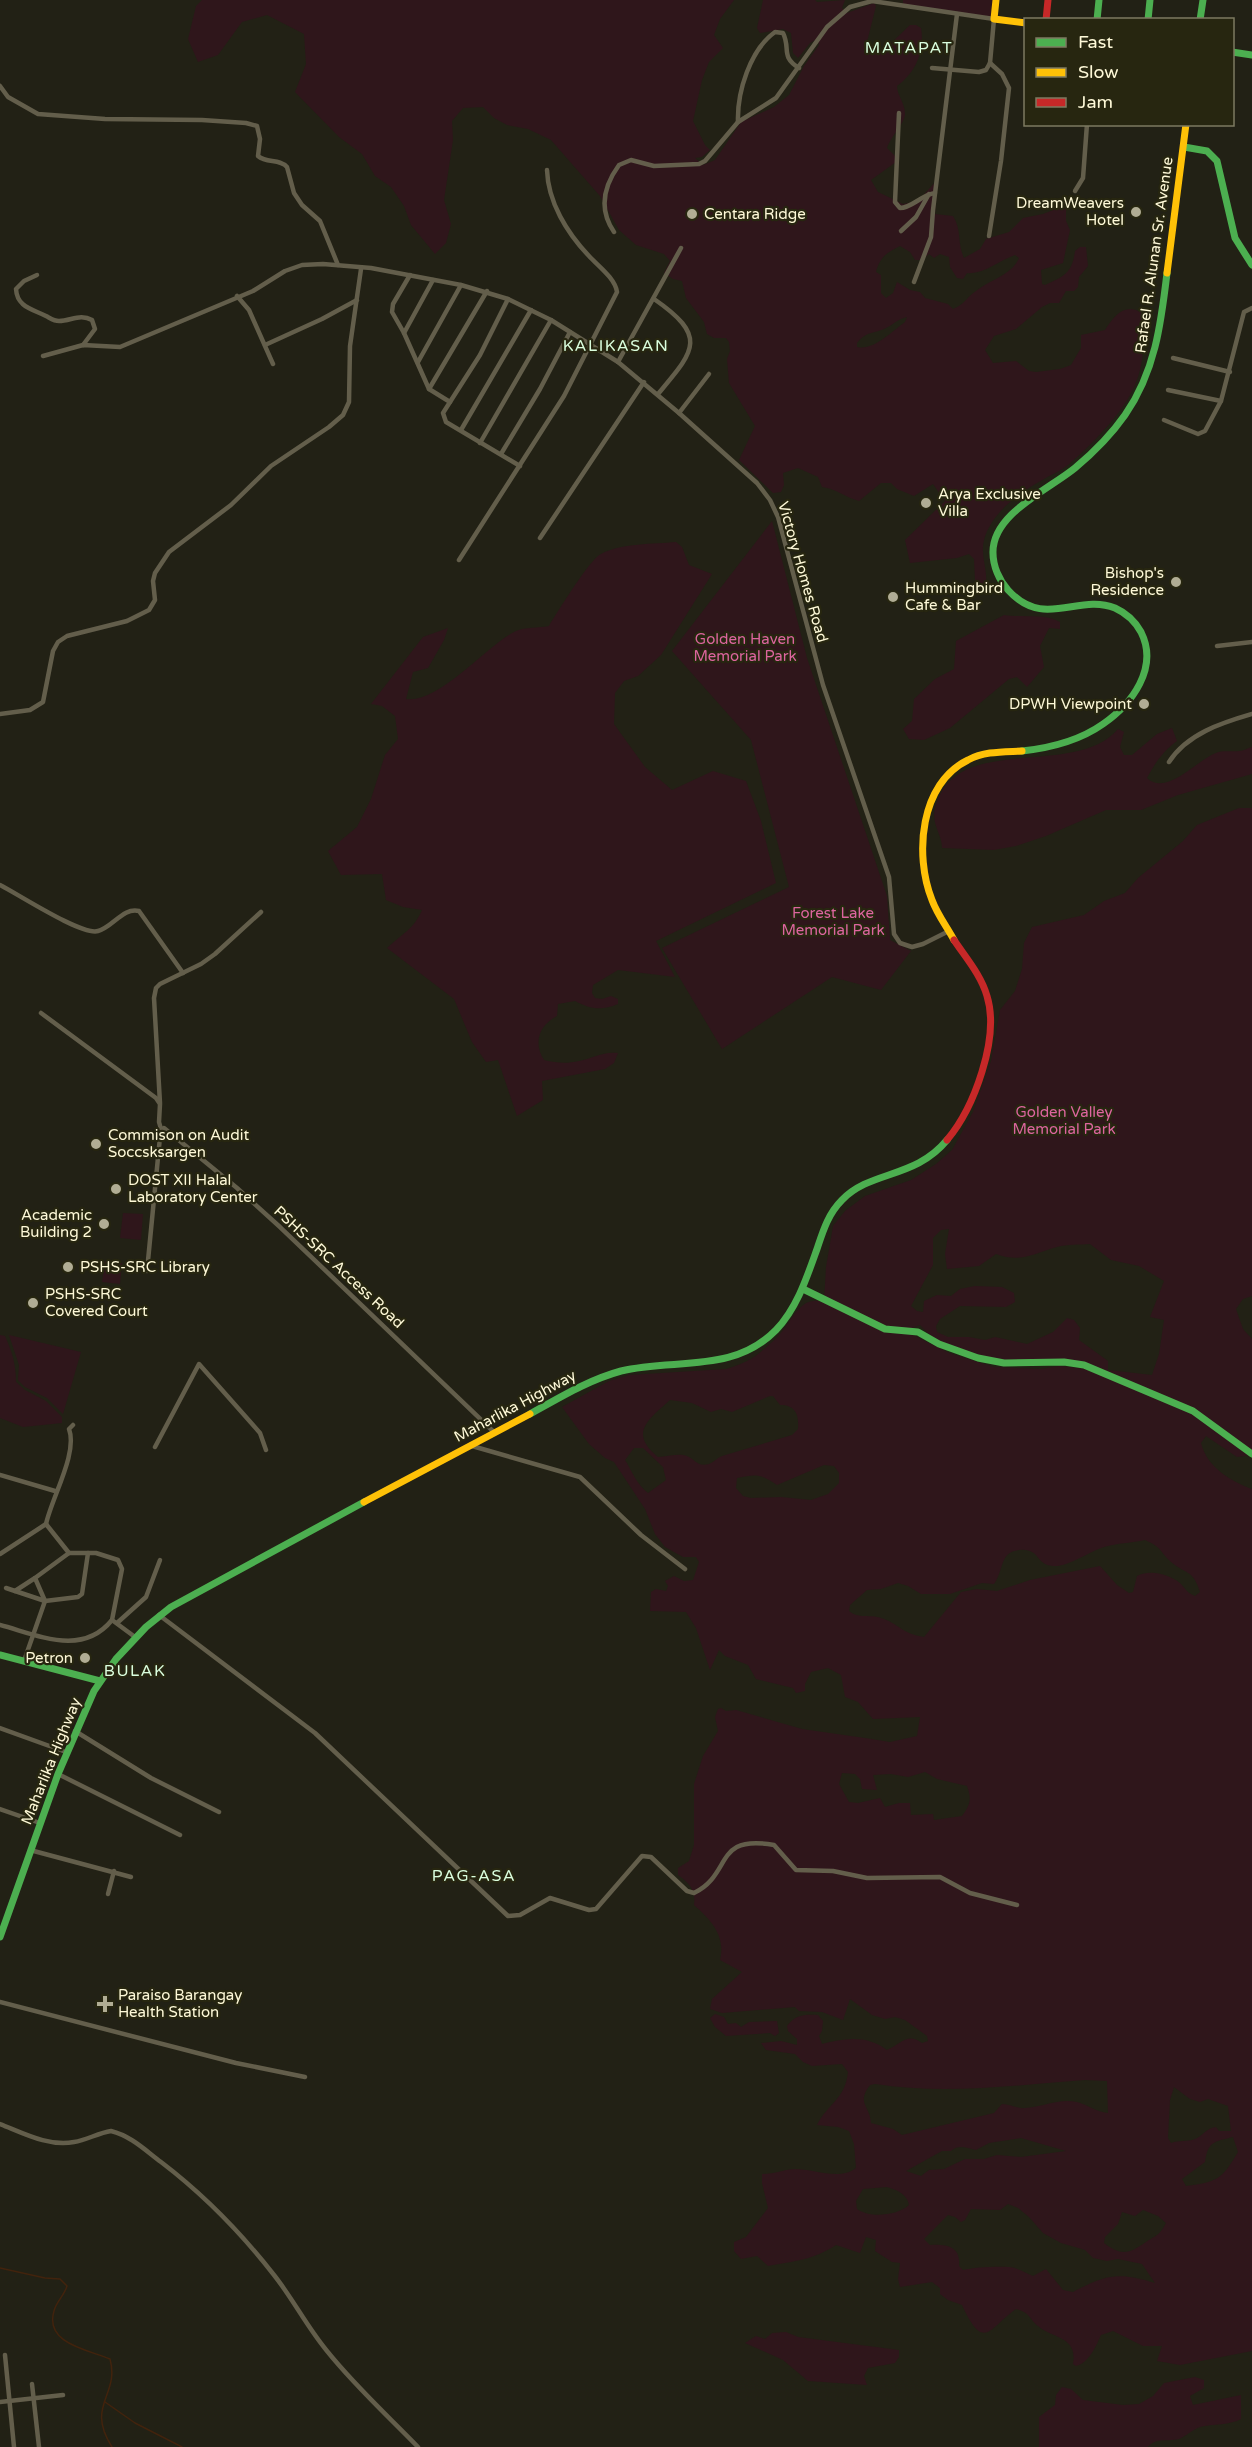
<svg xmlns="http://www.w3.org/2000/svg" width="1252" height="2447" viewBox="0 0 1252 2447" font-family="'Varela Round',sans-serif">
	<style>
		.green { fill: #2f161b; fill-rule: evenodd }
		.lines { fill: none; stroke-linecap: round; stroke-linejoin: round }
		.stream { stroke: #42230d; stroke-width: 1.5 }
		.street { stroke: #635e4b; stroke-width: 4.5 }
		.fast { stroke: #4caf50; stroke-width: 7 }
		.slow { stroke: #ffc107; stroke-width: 7 }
		.jam { stroke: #c62828; stroke-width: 7 }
		.poi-dot { fill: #b1ad94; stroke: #272610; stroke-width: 2 }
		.labels { text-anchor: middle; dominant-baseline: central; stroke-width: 4.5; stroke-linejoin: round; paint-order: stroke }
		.poi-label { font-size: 15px; fill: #fef9d8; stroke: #272610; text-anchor: start }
		.street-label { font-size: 15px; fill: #fef9d8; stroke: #272610 }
		.park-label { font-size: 15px; fill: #dd659f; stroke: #272610 }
		.neighbourhood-label { font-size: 16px; letter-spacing: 1.5px; fill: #dafede; stroke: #272610 }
	</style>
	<rect width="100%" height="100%" fill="#222115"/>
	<!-- green -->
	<g class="green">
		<path d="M202 0H734L720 19 714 35 723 48 709 62 702 80 693 121 705 145 710 150 702 157 695 158 703 165 715 160 741 122 774 107 789 95 804 66 819 45 817 39 810 43 798 58 793 53 791 33 783 29 760 33 757 28 763 0H815L817 2 845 0 842 8 847 13 874 3 876 6 866 46 869 52 881 53 910 25H916L921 28C925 51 916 72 897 86 897 95 905 103 905 114 905 123 891 136 887 148L895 156 896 162 871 180 878 192 903 204 918 201 938 179 935 214 953 216C962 230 957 243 964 258L980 249 986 239 1009 232 1023 218 1043 214 1061 207 1066 209V221L1070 230 1063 263 1041 270 1042 284 1045 285C1065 276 1072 273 1075 251L1080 247H1086L1088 266 1079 277 1078 287 1074 291H1066L1059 303H1050L1042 307 1016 329 994 336 985 350 993 363 1016 361 1029 371 1036 372 1060 369 1071 365 1078 353 1081 348V335L1105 330C1114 316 1125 302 1142 313L1145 323C1140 331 1144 340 1143 349 1142 375 1132 396 1116 416 1102 433 1085 451 1068 465 1061 471 1052 474 1044 479 1020 492 991 513 984 540 980 555 988 570 986 585L978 584 975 580 974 559 969 554 957 558 910 563 905 540 945 501 933 484 914 496 897 489 891 483H881L859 501C844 497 837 489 822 487L818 477 798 468 783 473 784 485 781 492 773 493 739 460 755 426 729 383 727 359 730 351 729 342 726 338H714L707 334 704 322 686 298 682 281 673 279 664 273 670 261 664 254 636 245 619 230 600 196 551 140 528 129 507 125 494 118 483 107 463 108 452 121 453 140 444 200 451 224 446 243 435 254 411 225 404 206 391 187 375 176 362 154 339 137 295 92 306 64 304 34 267 15 242 22 218 55 198 62 188 39 196 6ZM900 246 910 252 915 260H922L929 254 934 258 940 254 949 257 950 267 957 278 963 279 967 273C983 275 1000 260 1015 255L1019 258C1012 275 989 280 976 291 967 297 964 305 953 309L948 304 925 298 920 292 910 290 897 282 893 293 886 298 881 293V275L876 272C880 257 886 253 900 246ZM907 317 905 322C892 331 874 351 857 347V343C866 331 874 334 886 328 894 324 898 319 907 317Z"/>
		<polygon points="903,0 995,0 993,17 903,4"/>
		<polygon points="772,521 807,658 887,896 890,940 911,951 881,990 832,977 722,1049 662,948 789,887 751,740 672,651"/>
		<path d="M676 542 682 547 689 565 712 574 661 655 638 676 624 681 615 693 614 724 645 767 672 790 713 771 746 781 761 821 776 883 656 941 675 977 618 970 593 985 592 993 595 998 602 999 611 996 618 999V1004C601 1011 590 1009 575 1001L558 1004 557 1016C539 1025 533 1043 544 1060 556 1063 567 1064 579 1061 593 1058 604 1051 618 1053L614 1063 605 1069 542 1081 543 1100 517 1116 498 1060 486 1062 472 1042 454 999 387 948C402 934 414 929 422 910L403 907 386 900 382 874 341 875 328 851 357 827 371 799 385 755 398 739 395 716 382 706 371 704 423 637 448 628 444 640 428 668 413 672 406 699C439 704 487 645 516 631 525 627 539 628 549 626 557 613 590 559 601 554 621 543 654 544 676 542Z"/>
		<path d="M1004 615C1022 618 1044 613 1060 622V629L1049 628 1040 646 1044 667 1027 687 1017 677 1009 679 950 728 924 740 909 739 903 729 912 721 914 699 935 679 954 669 956 641Z"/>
		<path d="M1172 728 1177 741C1163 751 1155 763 1147 778 1166 797 1197 760 1216 753 1222 750 1232 752 1239 751 1244 751 1247 748 1252 747V774L1178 795 1141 810H1106L1046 836 1016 846 994 850 942 848C942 834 931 824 935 808 955 730 1076 780 1118 729L1124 732 1120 747 1124 755H1132L1157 734Z"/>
		<path d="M1239 808H1252V1296L1243 1299 1236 1309 1243 1329 1252 1339V1455L1237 1457 1206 1436 1201 1443C1207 1467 1230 1481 1252 1489V2351L1180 2365 1157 2361 1162 2346H1143L1113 2331 1101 2335C1096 2346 1089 2363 1076 2366L1073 2364C1078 2336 1053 2339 1038 2326 1029 2319 1031 2313 1016 2309 989 2328 984 2353 962 2305L948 2300 940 2294V2288L932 2282 900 2287 898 2279 900 2263 892 2262 875 2251 876 2240 866 2237 860 2253 836 2245C813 2260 795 2261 768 2266L757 2256 741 2259 734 2251V2242L746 2237 768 2208 762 2183V2174C775 2174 786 2169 795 2169 814 2169 840 2181 856 2168L854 2144 849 2131 838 2127 817 2125C828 2103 845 2100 848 2072L842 2064 812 2066 803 2062 795 2054 766 2050 761 2043 781 2041 797 2045V2039L788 2031 787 2026C795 2015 804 2014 818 2015L823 2021 822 2031 819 2036 822 2044C845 2038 867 2035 887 2050 901 2044 907 2032 922 2043L928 2041 927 2036 905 2020 895 2017 885 2019 872 2015 850 1999 843 2020 822 2012 799 2011 795 2007 722 2013 710 2009 712 1999 742 1972 720 1960C726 1936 711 1920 694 1905 696 1890 690 1884 678 1875V1868L689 1861 694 1845V1784L703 1756 718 1731 715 1717 718 1709 721 1708 726 1711 736 1710 802 1729 865 1738 890 1742 917 1736 920 1717 873 1719 858 1702 845 1697 841 1675 828 1668 811 1672 805 1684V1691L796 1693 793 1688 756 1679 748 1665 725 1656 719 1650 710 1670 696 1628 686 1612 650 1611 651 1592 656 1589 666 1591 668 1586 665 1581 674 1576 684 1581 693 1580 699 1562 696 1557H683L665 1547 655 1534 645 1509 614 1462 605 1458 589 1444 562 1407 609 1381 629 1375 726 1369C740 1365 754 1359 764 1349 771 1343 779 1336 784 1329 796 1314 802 1296 824 1302L826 1267 833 1226 845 1211 865 1196 911 1180 936 1164 952 1150 973 1112 991 1061 1000 1010 1015 991 1022 969 1024 943 1032 927 1084 915 1104 901 1125 893 1138 878 1183 841 1197 825ZM949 1229 945 1254 947 1269 979 1266 996 1254C1021 1263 1032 1254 1057 1247 1067 1244 1080 1245 1090 1244L1111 1260 1139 1266 1164 1281 1150 1317 1164 1320 1159 1354 1152 1375 1108 1370V1361L1079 1340 1080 1328 1074 1320 1067 1318 1053 1332 1027 1344 995 1337 985 1340 969 1337H948L937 1332 936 1326 940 1319 960 1306 1006 1307 1015 1302 1014 1293 1002 1287 975 1286 960 1289 951 1296 937 1295 924 1301 923 1312 917 1311 911 1306 933 1265V1238L941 1230ZM920 1325C925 1330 931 1337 938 1340 950 1346 996 1361 1009 1362 1042 1363 1064 1351 1095 1370L1060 1366 1040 1369 994 1367 949 1353 911 1334 912 1328ZM770 1396H773L780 1405C796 1405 799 1415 798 1429L792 1435 722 1456C717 1458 714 1462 709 1464 696 1468 694 1456 683 1455 675 1454 666 1457 658 1457 628 1433 649 1419 670 1400L692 1403 711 1412 721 1409 732 1412ZM634 1448H643L663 1467 666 1480 648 1493C637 1485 632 1471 625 1460ZM824 1465 834 1466 839 1473V1483L828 1494 811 1500 781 1497 751 1498 743 1496 736 1488 737 1478C757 1474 760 1474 777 1485ZM1145 1540C1163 1548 1159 1551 1171 1562 1185 1574 1193 1569 1200 1592L1195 1596C1187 1593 1186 1589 1180 1583 1169 1574 1150 1569 1137 1576L1133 1592 1129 1593 1117 1585 1100 1566 1030 1580 997 1591 977 1589 961 1592 924 1637C902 1634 898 1623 881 1618 870 1614 858 1619 849 1611L850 1605 867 1590 881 1589 898 1583 908 1586 921 1594H950L982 1583 994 1584C1002 1573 1001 1558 1010 1553 1012 1551 1015 1551 1019 1550 1041 1548 1035 1565 1053 1566 1069 1567 1088 1552 1104 1547 1117 1543 1132 1543 1145 1540ZM925 1772 937 1779 967 1786C972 1800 970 1805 962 1816L934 1820 933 1814 911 1815 910 1803H899L885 1807 880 1798 858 1803 849 1802 839 1784 842 1773 855 1774 860 1779 862 1789 877 1790 873 1775 891 1774 908 1777ZM1085 2080 1107 2081 1108 2113C1096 2112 1088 2105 1077 2102 1059 2098 1043 2107 1025 2108 1017 2109 1010 2104 1002 2104L994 2113 902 2135 893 2129 871 2123C870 2105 856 2104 870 2085L875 2084C945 2095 1016 2085 1085 2080ZM1174 2087 1190 2099 1200 2102 1208 2099 1228 2106 1231 2131H1219L1216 2127C1206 2128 1203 2136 1195 2139 1187 2142 1179 2140 1171 2143L1168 2138 1170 2100ZM1233 2137 1238 2152C1222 2179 1218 2182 1186 2186L1182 2179 1205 2162C1208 2141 1214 2142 1233 2137ZM1021 2138 1066 2151 1021 2157 997 2155 984 2159H965L944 2169 929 2170 921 2176 906 2171 942 2151H951C959 2144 966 2148 976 2150L989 2143ZM887 2187C897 2190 907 2194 909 2205 898 2215 871 2219 857 2209L856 2201 863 2189ZM1008 2204 1018 2208 1029 2217 1043 2233 1061 2243 1085 2250 1093 2258 1107 2261 1118 2259 1142 2264 1155 2283C1119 2272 1107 2274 1073 2292L1063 2290 1046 2269 1033 2276C1026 2273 1018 2268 1010 2267 998 2266 974 2267 963 2270L959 2266C961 2246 946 2244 930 2245L924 2239 948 2215 955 2217 961 2222 965 2220 971 2209 1000 2210ZM1143 2210 1158 2216 1166 2223C1159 2236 1158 2234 1146 2242 1130 2253 1122 2257 1104 2243L1105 2237 1118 2224 1122 2212 1135 2216Z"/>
		<polygon points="123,1213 143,1214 141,1240 120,1238"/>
		<polygon points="105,1261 122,1263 120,1284 102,1282"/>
		<path d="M0 1335 5 1336C12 1352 16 1364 16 1382L25 1390 46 1401 62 1417V1423L23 1427 0 1418Z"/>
		<polygon points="9,1335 81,1352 63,1414 47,1398 25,1387 18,1380 19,1365"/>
		<polygon points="715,2014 724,2017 728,2024 736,2023 741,2027 749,2022 777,2021 779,2033 775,2036 770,2033 726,2036 715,2027 710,2018"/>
		<polygon points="786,2332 798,2337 899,2350 899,2357 895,2363 868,2368 864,2376 867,2385 808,2381 783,2360 745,2343 756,2336 765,2339 772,2333"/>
		<path d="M1195 2377 1204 2380V2388L1190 2396 1193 2405 1241 2395V2419C1231 2425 1212 2424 1200 2427 1192 2430 1186 2436 1179 2439 1168 2442 1156 2437 1148 2447H1039V2417L1055 2405 1056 2395 1062 2387 1071 2389 1083 2400 1123 2405 1139 2404 1153 2396 1164 2383Z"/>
	</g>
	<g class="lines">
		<!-- stream -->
		<g class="stream">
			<path d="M0 2268 45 2278 60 2279 67 2286C64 2296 56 2302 54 2311 44 2344 89 2350 110 2359 120 2396 85 2405 112 2447"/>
			<polyline points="105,2402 135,2423 182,2447"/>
		</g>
		<!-- street -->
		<g class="street">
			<polyline points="932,68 979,72 986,70 990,63"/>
			<path d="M0 86 8 97 38 114 105 119 202 120 246 123 257 126 260 139 258 156C267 164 279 158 287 167L294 193 302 205 320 221 338 265"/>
			<path d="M899 113 895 202 900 208C912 208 921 195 935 193"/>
			<path d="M738 122C737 92 750 50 775 32L783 33C791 49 780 56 799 68"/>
			<polyline points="1075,191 1083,178 1087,124"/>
			<polyline points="901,231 916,217 929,194"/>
			<path d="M614 232C599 210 603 187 619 165L631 160 654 166 699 164 705 161 738 122 776 98 827 27 850 7 872 1 994 19 990 63"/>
			<polyline points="989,236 1001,161 1009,88 1002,74 990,63"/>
			<path d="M37 275 24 281 16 289C17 307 32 309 46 316 50 318 54 321 59 321 71 321 80 313 92 320L95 329 83 345"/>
			<polyline points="410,275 393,304 392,312 404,333 429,389 450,402 443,413 446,422 520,466"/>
			<polyline points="914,282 931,237 933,210 957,14"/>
			<polyline points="237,296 249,310 273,364"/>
			<path d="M654 299C709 337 694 351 658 394"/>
			<polyline points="404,333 433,280"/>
			<polyline points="265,345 322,319 357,300"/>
			<polyline points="43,356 83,345 120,347 253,291 285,271 302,265 323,264 371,268 461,285 508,299 551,320 618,362 679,413 757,483 770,500 778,517 823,685 889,877 894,934 900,943 912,947 923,944 949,931"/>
			<polyline points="1173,358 1230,372"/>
			<polyline points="418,362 461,285"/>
			<polyline points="618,362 681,248"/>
			<polyline points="429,389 487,291"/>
			<polyline points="1168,390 1221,401"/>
			<polyline points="450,402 480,355 508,299"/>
			<polyline points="679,413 709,374"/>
			<polyline points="1164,420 1198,434 1205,431 1221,401 1244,312 1252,308"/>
			<polyline points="461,430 531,310"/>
			<polyline points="480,443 551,320"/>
			<polyline points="501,454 540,389 570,332"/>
			<polyline points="540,538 644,382"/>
			<path d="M459 560 564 396 617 292C615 278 598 266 589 256 567 233 548 202 547 170"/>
			<polyline points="1217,646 1252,642"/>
			<polyline points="0,714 30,710 43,702 53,651 58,642 67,636 127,621 149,610 155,600 153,581 155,573 169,552 231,505 271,466 329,427 343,415 349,402 350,346 361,269"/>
			<path d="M1169 762C1187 734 1221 723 1252 714"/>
			<path d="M0 885C18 894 82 936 98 931 113 927 123 907 139 911L183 973"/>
			<polyline points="41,1013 156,1098 160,1104 159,1122 161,1129"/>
			<polyline points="160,1103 154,998 156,988 160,984 201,964 215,954 261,912"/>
			<polyline points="147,1271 160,1137 164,1128 237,1188 280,1227 493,1431"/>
			<polyline points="472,1446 580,1477 641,1535 685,1569"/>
			<polyline points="155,1447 199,1364 260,1433 266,1450"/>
			<polyline points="0,1475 55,1491"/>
			<path d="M46 1524C52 1497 78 1453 69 1429L73 1425"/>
			<polyline points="0,1554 46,1524 69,1553"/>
			<polyline points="35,1578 15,1591 45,1601 78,1597 82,1594 88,1553"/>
			<polyline points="6,1588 15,1591"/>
			<path d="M159 1615 315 1733 508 1916 520 1915 550 1898 589 1910 596 1909 642 1856 651 1857 687 1891 694 1893C733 1874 713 1834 774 1845L796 1870 833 1871 867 1878 940 1877 970 1893 1017 1905"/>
			<polyline points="117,1623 146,1597 160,1560"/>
			<path d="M0 1625C38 1635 82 1657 112 1620"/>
			<polyline points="24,1661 45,1601 35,1578 69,1553 96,1553 118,1560 122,1569 112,1620 135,1637"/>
			<polyline points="0,1728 66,1752"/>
			<polyline points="75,1731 151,1778 219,1812"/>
			<polyline points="58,1774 180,1835"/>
			<polyline points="0,1809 40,1823"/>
			<polyline points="30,1850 131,1877"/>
			<polyline points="108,1894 114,1871"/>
			<polyline points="0,2002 236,2063 305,2077"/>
			<path d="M0 2124C23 2133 49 2147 74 2142 87 2140 98 2133 111 2131 131 2136 145 2150 161 2162 203 2194 242 2234 274 2275 293 2299 307 2327 327 2351 355 2386 387 2415 418 2447"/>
			<polyline points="5,2355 14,2447"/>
			<polyline points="32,2384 39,2447"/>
			<polyline points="0,2402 63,2395"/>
		</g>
		<!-- fast -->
		<g class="fast">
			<polyline points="1097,20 1099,0"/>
			<polyline points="1148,20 1150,0"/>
			<polyline points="1200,20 1203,0"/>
			<polyline points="1232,52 1252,55"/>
			<polyline points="1184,147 1207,151 1217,161 1235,238 1252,265"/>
			<path d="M1022 751C1050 748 1079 741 1103 724 1132 704 1159 668 1141 632 1135 621 1126 613 1115 608 1078 593 1044 630 1008 590 999 580 993 566 993 553 992 514 1048 490 1075 468 1093 453 1111 435 1125 415 1155 372 1161 324 1167 273"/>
			<polyline points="803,1289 885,1329 918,1332 939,1344 978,1358 1004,1363 1064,1362 1084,1365 1193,1411 1252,1454"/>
			<path d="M530 1414C559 1398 588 1380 621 1371 675 1358 733 1374 776 1330 797 1308 807 1277 817 1249 823 1231 828 1214 842 1200 871 1170 915 1179 947 1140"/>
			<polyline points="0,1655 100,1681"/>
			<polyline points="0,1937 58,1774 94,1691 116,1659 146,1627 171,1607 364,1502"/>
		</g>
		<!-- slow -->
		<g class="slow">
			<polyline points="996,0 994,19 1026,23"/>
			<polyline points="1167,273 1186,124"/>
			<path d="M954 940C947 927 937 914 932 900 914 855 920 783 968 760 985 751 1003 752 1022 751"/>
			<polyline points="364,1502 530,1414"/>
		</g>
		<!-- jam -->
		<g class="jam">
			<polyline points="1046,20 1048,0"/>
			<path d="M947 1140C974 1108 1000 1038 987 996 981 975 966 958 954 940"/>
		</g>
	</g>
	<!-- markers -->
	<g class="poi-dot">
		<circle cx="1136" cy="212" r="6"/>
		<circle cx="692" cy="214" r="6"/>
		<circle cx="926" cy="503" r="6"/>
		<circle cx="1176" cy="582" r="6"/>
		<circle cx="893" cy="597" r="6"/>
		<circle cx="1144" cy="704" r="6"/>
		<circle cx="96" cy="1144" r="6"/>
		<circle cx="116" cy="1189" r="6"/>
		<circle cx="104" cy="1224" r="6"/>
		<circle cx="68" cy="1267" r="6"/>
		<circle cx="33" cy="1303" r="6"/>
		<circle cx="85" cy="1658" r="6"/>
		<path d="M102 1995h6v6h6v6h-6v6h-6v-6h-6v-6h6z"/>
	</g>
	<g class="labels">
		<!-- poi labels -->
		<g class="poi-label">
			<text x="1124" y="203" text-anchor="end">DreamWeavers<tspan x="1124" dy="17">Hotel</tspan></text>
			<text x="704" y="214">Centara Ridge</text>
			<text x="938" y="494">Arya Exclusive<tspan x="938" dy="17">Villa</tspan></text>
			<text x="1164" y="573" text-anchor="end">Bishop's<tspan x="1164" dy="17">Residence</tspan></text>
			<text x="905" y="588">Hummingbird<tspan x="905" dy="17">Cafe &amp; Bar</tspan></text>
			<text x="1132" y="704" text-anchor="end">DPWH Viewpoint</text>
			<text x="108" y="1135">Commison on Audit<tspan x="108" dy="17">Soccsksargen</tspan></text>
			<text x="128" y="1180">DOST XII Halal<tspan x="128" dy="17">Laboratory Center</tspan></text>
			<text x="92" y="1215" text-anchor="end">Academic<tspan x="92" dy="17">Building 2</tspan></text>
			<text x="80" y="1267">PSHS-SRC Library</text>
			<text x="45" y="1294">PSHS-SRC<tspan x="45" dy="17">Covered Court</tspan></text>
			<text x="73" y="1658" text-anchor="end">Petron</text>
			<text x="118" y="1995">Paraiso Barangay<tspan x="118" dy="17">Health Station</tspan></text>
		</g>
		<!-- street labels -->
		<g class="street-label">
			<text transform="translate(1154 255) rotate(-82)">Rafael R. Alunan Sr. Avenue</text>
			<text transform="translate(803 572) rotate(74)">Victory Homes Road</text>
			<text transform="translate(339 1267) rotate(43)">PSHS-SRC Access Road</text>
			<text transform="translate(515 1406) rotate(-28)">Maharlika Highway</text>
			<text transform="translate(51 1761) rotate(-68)">Maharlika Highway</text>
		</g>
		<!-- park labels -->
		<g class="park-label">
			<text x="745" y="639">Golden Haven<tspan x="745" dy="17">Memorial Park</tspan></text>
			<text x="833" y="913">Forest Lake<tspan x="833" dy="17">Memorial Park</tspan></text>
			<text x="1064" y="1112">Golden Valley<tspan x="1064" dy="17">Memorial Park</tspan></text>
		</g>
		<!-- neighbourhood labels -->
		<g class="neighbourhood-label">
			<text x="909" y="48">MATAPAT</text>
			<text x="616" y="346">KALIKASAN</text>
			<text x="135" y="1671">BULAK</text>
			<text x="474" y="1876">PAG-ASA</text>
		</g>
	</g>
	<!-- legend -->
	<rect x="1024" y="18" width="210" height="108" fill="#272610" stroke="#7d7a60" stroke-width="1.5"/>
	<rect x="1036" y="38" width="30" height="9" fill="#4caf50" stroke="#7d7a60" stroke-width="1.5"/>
	<text x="1078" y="48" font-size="18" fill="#fef9d8">Fast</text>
	<rect x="1036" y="68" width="30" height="9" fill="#ffc107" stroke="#7d7a60" stroke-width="1.5"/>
	<text x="1078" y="78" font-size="18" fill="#fef9d8">Slow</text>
	<rect x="1036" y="98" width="30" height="9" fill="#c62828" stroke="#7d7a60" stroke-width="1.5"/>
	<text x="1078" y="108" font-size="18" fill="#fef9d8">Jam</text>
</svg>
